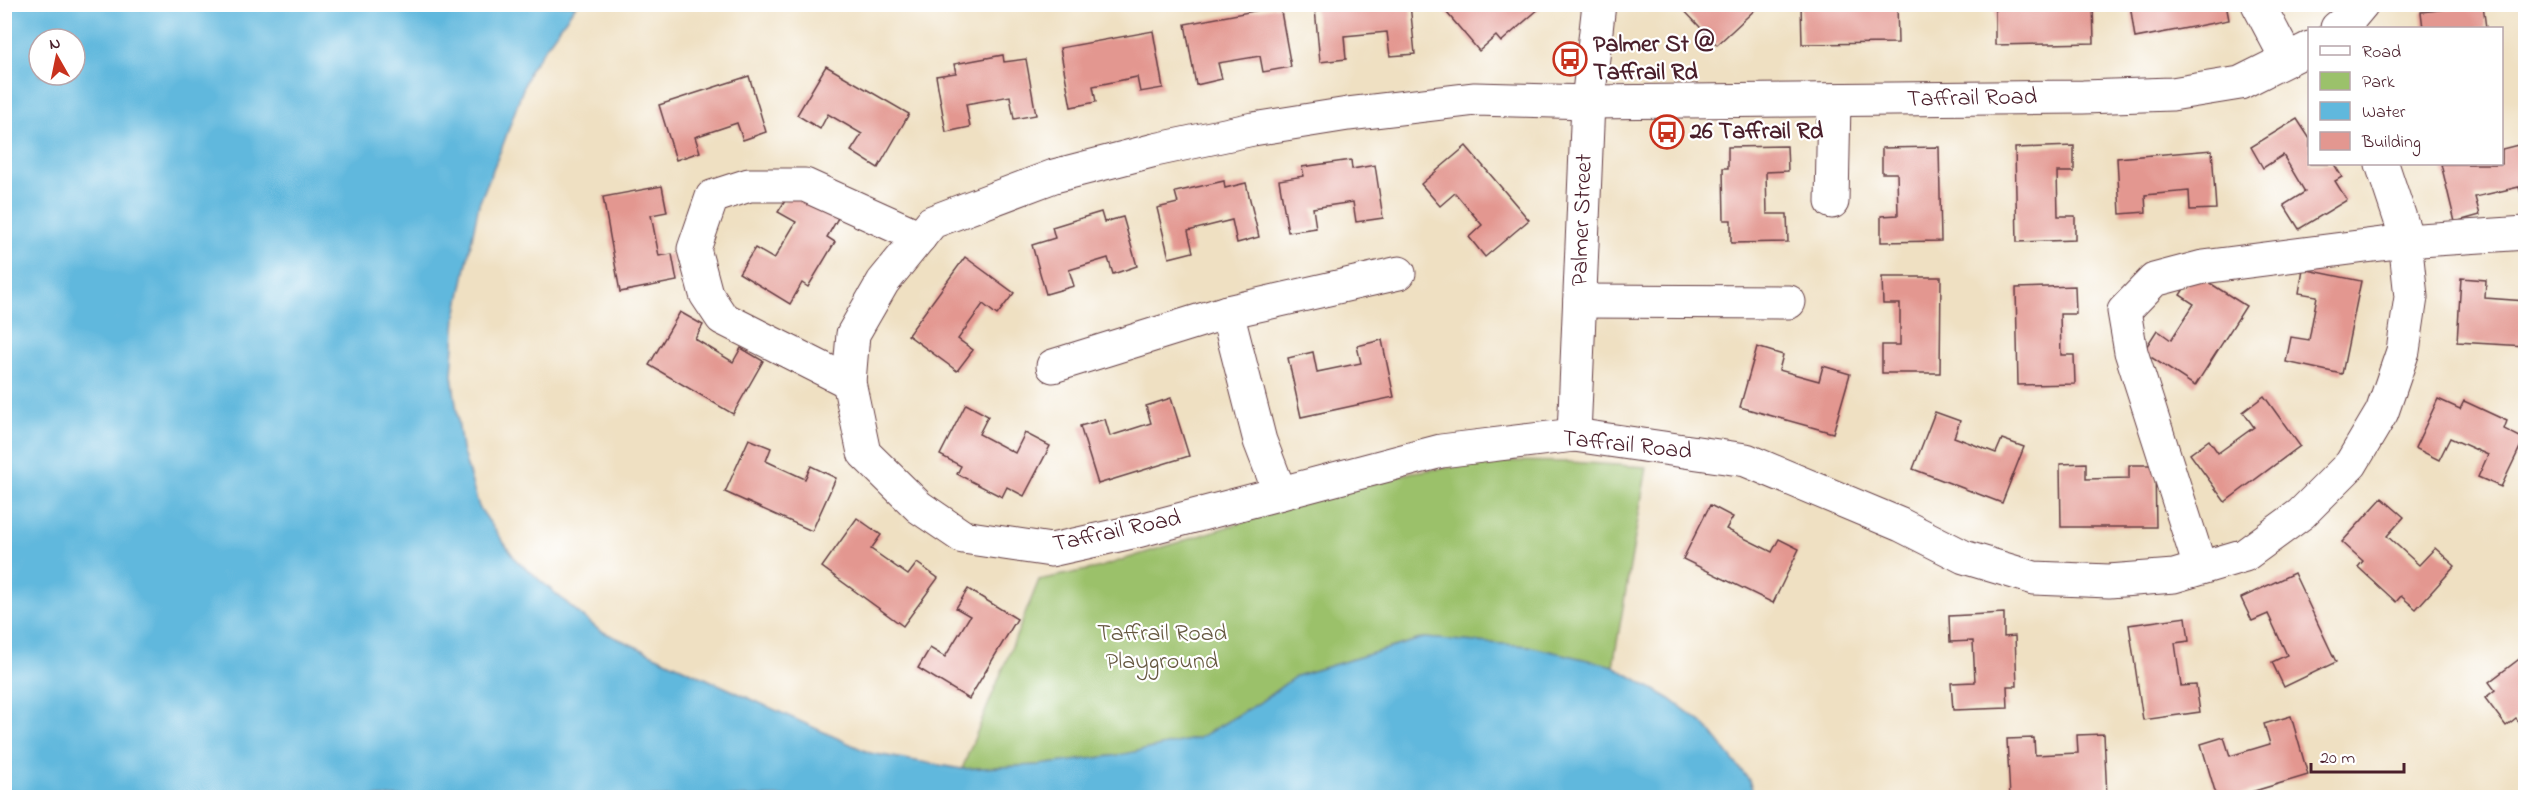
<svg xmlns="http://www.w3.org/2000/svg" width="2530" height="802" viewBox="0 0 2530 802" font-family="'Indie Flower',sans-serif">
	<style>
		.green { fill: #9bc16b; stroke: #72704b; stroke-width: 1.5 }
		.water { fill: #60b8dd; stroke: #556c84; stroke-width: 1.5; fill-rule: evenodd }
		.building { fill: #e39790 }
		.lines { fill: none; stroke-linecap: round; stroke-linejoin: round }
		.minor-casing { stroke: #633c42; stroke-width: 35 }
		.minor { stroke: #fff; stroke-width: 33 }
		.labels { text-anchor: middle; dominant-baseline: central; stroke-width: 4.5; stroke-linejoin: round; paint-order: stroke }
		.poi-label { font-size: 24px; font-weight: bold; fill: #4a1f2b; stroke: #fff; text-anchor: start }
		.street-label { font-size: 24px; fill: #4a1f2b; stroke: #fff }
		.park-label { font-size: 24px; fill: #665841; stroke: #fff }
	</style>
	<rect width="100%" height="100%" fill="#fff"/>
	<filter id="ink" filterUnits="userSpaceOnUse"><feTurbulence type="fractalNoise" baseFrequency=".0167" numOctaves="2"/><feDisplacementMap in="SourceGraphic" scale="12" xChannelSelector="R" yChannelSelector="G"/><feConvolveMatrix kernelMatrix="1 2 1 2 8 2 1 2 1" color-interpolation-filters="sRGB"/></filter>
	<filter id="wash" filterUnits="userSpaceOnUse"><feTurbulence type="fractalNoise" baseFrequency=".008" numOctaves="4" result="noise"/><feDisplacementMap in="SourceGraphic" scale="24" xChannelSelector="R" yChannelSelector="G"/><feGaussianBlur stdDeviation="1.35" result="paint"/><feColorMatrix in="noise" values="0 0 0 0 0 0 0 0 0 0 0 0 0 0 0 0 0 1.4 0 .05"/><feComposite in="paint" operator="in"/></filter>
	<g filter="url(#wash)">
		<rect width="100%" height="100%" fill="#efe0c2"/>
		<!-- green -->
		<polygon class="green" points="1501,461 1570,462 1647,467 1613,666 1527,646 1424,638 1296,676 1259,703 1199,738 1120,755 1039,765 962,769 1039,580 1097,568 1325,496 1413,472"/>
		<!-- water -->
		<path class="water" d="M5 4 576 5 530 69 504 142 479 204 456 316 452 375 462 449 479 507 516 560 599 630 870 753 962 769 1039 765 1120 755 1199 738 1259 703 1296 676 1424 638 1528 646 1613 666 1670 699 1705 725 1749 780 1755 797H5ZM39 39H75V75H39Z"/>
		<g id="blocks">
			<!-- building -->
			<g class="building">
				<polygon points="1339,4 1410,4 1415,54 1390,56 1387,32 1344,36 1346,59 1320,62 1315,9 1339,7"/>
				<polygon points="1446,4 1475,4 1478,7 1481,4 1537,4 1540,8 1501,42 1496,36 1479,51 1442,7"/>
				<polygon points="1801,4 1897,4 1898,43 1802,44"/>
				<polygon points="1995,4 2093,4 2094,43 1995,45"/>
				<polygon points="2130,4 2226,4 2229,20 2135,38"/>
				<polygon points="1679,5 1760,5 1717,45"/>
				<polygon points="2483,5 2486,28 2423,28 2421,12"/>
				<polygon points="1280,6 1291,67 1263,72 1260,56 1218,63 1222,79 1196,85 1185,24"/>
				<polygon points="1153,31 1163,88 1140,92 1137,77 1093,86 1096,102 1071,107 1060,48"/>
				<polygon points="1003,55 1004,62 1026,59 1036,115 1014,119 1010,96 966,104 970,127 946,132 936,76 956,73 954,64"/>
				<polygon points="826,66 909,114 878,168 851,151 862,134 828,114 820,129 797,115"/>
				<polygon points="749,76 766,132 743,140 737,123 695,137 700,152 676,160 659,105"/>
				<polygon points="2297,119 2310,139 2310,164 2334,164 2342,177 2335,181 2347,200 2299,229 2284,205 2305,192 2283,155 2263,168 2251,147"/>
				<polygon points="2526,143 2526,201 2523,201 2519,187 2475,197 2480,215 2455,222 2441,164 2502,164 2502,149"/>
				<polygon points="1466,146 1529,220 1485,257 1469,237 1482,225 1455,193 1440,206 1421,184"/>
				<polygon points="1787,146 1788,171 1766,172 1767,214 1787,214 1788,242 1731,243 1731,220 1724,220 1723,168 1728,168 1728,147"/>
				<polygon points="2074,146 2074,172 2057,172 2058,216 2075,216 2075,240 2017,242 2015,148"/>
				<polygon points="1939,147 1941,241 1881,242 1881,216 1898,215 1897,173 1882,173 1882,148"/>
				<polygon points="2212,150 2216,209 2190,210 2189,191 2145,195 2146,212 2120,214 2117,158"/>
				<polygon points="1351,160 1352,169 1375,165 1383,218 1356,222 1353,202 1313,208 1316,228 1288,232 1279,180 1304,176 1302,167"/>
				<polygon points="1224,181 1225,188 1246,183 1259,237 1237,243 1232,220 1188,231 1193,252 1169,258 1157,208 1178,203 1175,192"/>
				<polygon points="662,186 667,212 651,215 659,256 672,254 677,281 620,292 603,197"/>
				<polygon points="792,190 838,218 827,237 835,242 808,287 802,283 790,304 739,273 755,248 774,259 796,222 778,212"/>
				<polygon points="1101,212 1104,222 1123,217 1137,266 1113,274 1108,258 1069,270 1074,286 1046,294 1032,245 1055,238 1052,227"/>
				<polygon points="965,257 1014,293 997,315 983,304 958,339 973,350 957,371 908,335"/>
				<polygon points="2303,269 2361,281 2342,374 2286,362 2291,337 2309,340 2317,296 2299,293"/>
				<polygon points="2194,273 2246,306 2195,386 2143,352 2157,330 2171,340 2194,304 2180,295"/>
				<polygon points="1882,277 1941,277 1940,373 1882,373 1882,345 1900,345 1900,304 1883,304"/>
				<polygon points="2461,278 2486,280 2485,298 2526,301 2526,346 2457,342"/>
				<polygon points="2075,286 2076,314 2060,314 2061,355 2074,355 2075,384 2018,385 2016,288"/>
				<polygon points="680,312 703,325 695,339 733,362 741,348 763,361 733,414 649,365"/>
				<polygon points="1382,340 1394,397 1301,417 1288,358 1313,352 1317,372 1361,363 1357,346"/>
				<polygon points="1757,347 1783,355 1779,370 1819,381 1823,366 1850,374 1833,433 1740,407"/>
				<polygon points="2264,396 2300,446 2225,502 2190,454 2209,440 2218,453 2254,427 2243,412"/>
				<polygon points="1171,398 1189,456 1098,484 1080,426 1105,419 1110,436 1151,423 1146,406"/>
				<polygon points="2438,399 2460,409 2464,401 2507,421 2504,429 2524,439 2501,487 2478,477 2488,455 2450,438 2439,460 2415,448"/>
				<polygon points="966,404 988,416 979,434 1015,453 1025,433 1050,446 1024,496 1007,487 1002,497 957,474 961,466 940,455"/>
				<polygon points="1935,412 1960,421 1954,437 1996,453 2002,439 2024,447 2002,503 1913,469"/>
				<polygon points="749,439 771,448 766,461 805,479 811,466 836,478 812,531 725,492"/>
				<polygon points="2086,463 2086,479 2129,478 2129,465 2155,465 2156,527 2061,527 2060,464"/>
				<polygon points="2382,498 2404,517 2387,536 2419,565 2435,548 2455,566 2416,609 2401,596 2396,602 2358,567 2363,561 2342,542"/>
				<polygon points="1710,505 1733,517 1726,529 1772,552 1779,539 1799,549 1773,603 1683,559"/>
				<polygon points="857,518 881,535 871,549 908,575 917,563 938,578 903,626 822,567"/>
				<polygon points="2294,573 2336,662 2284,687 2272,662 2287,655 2268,614 2252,621 2241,598"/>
				<polygon points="968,589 1017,619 969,699 918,668 930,648 945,657 970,616 956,608"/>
				<polygon points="2004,613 2004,637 2015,636 2017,686 2007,686 2008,708 1953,710 1951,683 1975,682 1973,641 1950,642 1949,616"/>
				<polygon points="2186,617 2189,641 2175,643 2181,686 2196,685 2200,712 2143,720 2129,625"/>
				<polygon points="2526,654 2526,730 2516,718 2506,726 2485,698 2495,690 2489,682"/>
				<polygon points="2291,716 2308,775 2231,798 2217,798 2201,744 2224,737 2230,756 2270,744 2264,724"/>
				<polygon points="2104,734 2107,797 2010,798 2007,739 2034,738 2035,755 2078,753 2077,735"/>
			</g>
		</g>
	</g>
	<g filter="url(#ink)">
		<use href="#blocks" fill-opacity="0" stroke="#633c42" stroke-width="1.5"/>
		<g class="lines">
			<!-- minor casing -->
			<g class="minor-casing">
				<g id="minor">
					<polyline points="2258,4 2287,59"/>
					<polyline points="2337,28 2352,16 2362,4"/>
					<polyline points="2310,48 2240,83 2172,94 2083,97 1588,102 1475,99 1348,114 1253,129 1155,150 1054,176 932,222 883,282 853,334 849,382 864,453 919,507 963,537 1051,550 1137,531 1441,451 1574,435 1746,460 1901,525 1964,557 2034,578 2109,581 2174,576 2245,555 2301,514 2351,464 2382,412 2403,351 2411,297 2404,230 2382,164"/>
					<polyline points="1832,202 1834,100"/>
					<polyline points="1580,301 1789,302"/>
					<polyline points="1227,312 1260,441 1280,493"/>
					<polyline points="1053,366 1227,312 1399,273"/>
					<polyline points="849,382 722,318 706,294 694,249 712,197 749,185 805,185 920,237"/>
					<polyline points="1574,435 1588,102 1599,4"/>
					<polyline points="2200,567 2131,352 2124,311 2154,280 2203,267 2405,241 2526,233"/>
				</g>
			</g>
			<!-- minor -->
			<use href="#minor" class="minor"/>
		</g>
	</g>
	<!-- icons -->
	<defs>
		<g id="bus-ring" transform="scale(1.725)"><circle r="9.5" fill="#fff" stroke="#c8321e" stroke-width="1.5"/><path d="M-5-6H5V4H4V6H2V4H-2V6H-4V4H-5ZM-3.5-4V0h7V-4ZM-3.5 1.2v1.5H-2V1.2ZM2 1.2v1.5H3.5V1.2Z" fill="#c8321e"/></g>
	</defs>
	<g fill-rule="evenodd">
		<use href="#bus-ring" x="1570" y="59"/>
		<use href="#bus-ring" x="1667" y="132"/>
	</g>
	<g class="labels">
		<!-- poi labels -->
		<g class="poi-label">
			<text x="1593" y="45">Palmer St @<tspan x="1593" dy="28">Taffrail Rd</tspan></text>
			<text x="1690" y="132">26 Taffrail Rd</text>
		</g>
		<!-- street labels -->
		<g class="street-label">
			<text transform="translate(1972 99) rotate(-1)">Taffrail Road</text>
			<text transform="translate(1583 220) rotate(-88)">Palmer Street</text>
			<text transform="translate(1627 446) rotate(6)">Taffrail Road</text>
			<text transform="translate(1117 532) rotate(-12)">Taffrail Road</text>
		</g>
		<!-- park labels -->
		<g class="park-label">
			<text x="1162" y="634">Taffrail Road<tspan x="1162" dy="28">Playground</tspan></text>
		</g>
	</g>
	<!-- margin -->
	<rect width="2530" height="802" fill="none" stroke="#fff" stroke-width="24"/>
	<!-- legend -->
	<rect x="2308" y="27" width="195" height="138" fill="#ffffff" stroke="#b7a5aa" stroke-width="1.5"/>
	<rect x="2320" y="46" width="30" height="9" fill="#ffffff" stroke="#b7a5aa" stroke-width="1.5"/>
	<text x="2362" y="57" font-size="18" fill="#4a1f2b">Road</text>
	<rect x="2320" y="72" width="30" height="18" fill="#9bc16b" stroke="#b7a5aa" stroke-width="1.5"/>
	<text x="2362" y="87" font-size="18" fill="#4a1f2b">Park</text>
	<rect x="2320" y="102" width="30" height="18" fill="#60b8dd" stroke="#b7a5aa" stroke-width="1.5"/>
	<text x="2362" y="117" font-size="18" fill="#4a1f2b">Water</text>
	<rect x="2320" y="132" width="30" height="18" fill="#e39790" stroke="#b7a5aa" stroke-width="1.5"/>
	<text x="2362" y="147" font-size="18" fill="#4a1f2b">Building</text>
	<!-- north arrow -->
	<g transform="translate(57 57) rotate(351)"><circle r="28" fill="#ffffff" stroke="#b7a5aa" stroke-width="1.5"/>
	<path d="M0-4.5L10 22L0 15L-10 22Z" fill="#c8321e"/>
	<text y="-9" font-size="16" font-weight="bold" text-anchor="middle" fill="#4a1f2b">N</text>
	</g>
	<!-- scale -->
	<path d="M2311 763v9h93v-9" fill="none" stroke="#4a1f2b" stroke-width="3"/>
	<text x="2320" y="763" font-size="18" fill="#4a1f2b" stroke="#ffffff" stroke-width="4.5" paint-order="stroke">20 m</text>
</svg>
